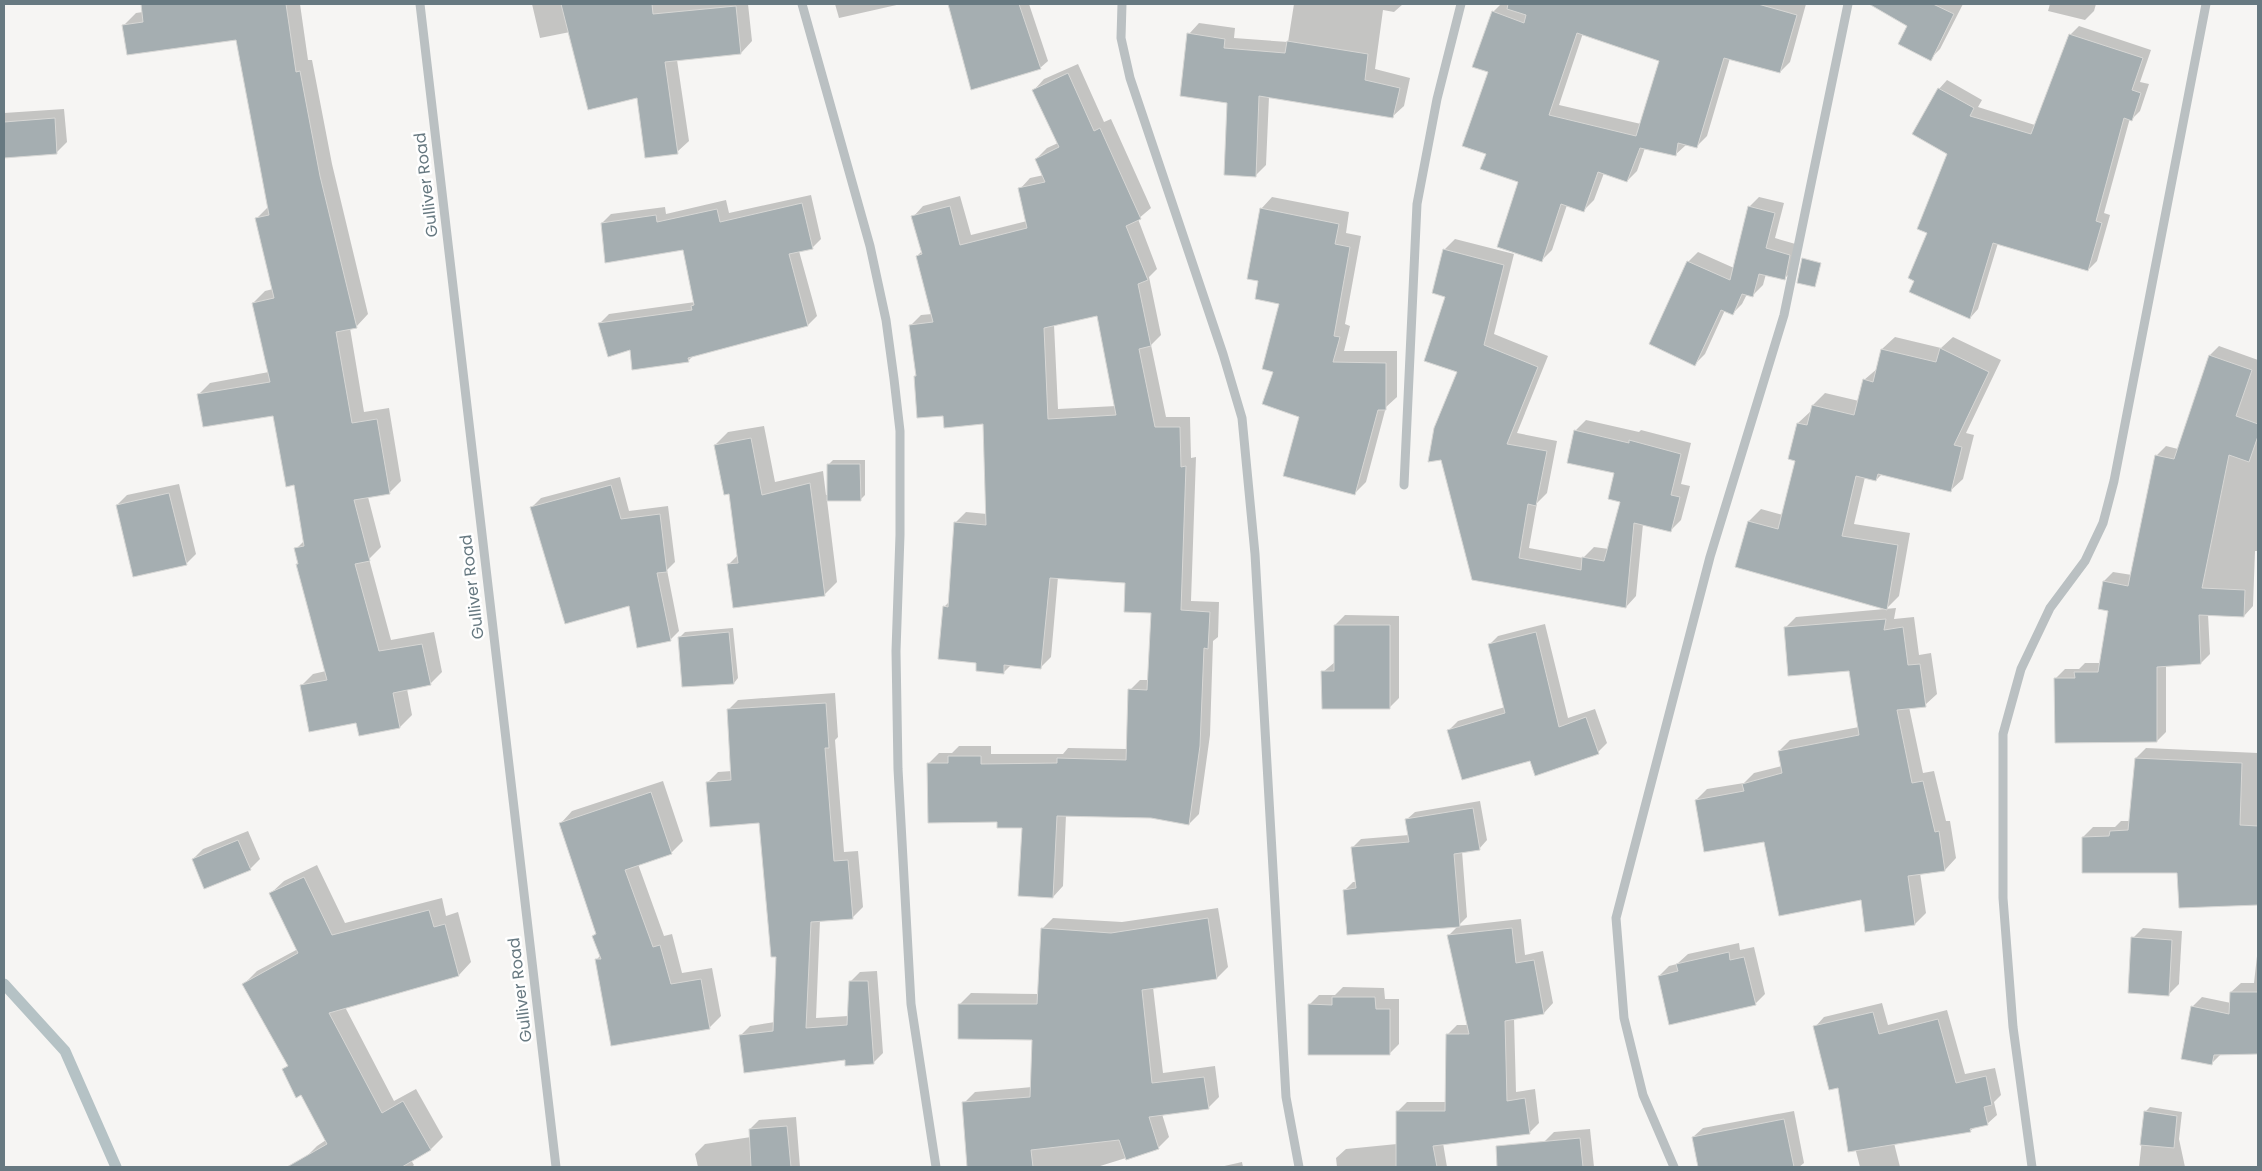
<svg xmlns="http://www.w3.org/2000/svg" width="2262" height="1171" viewBox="0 0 2262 1171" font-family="Poppins,sans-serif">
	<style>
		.shadow { fill: #0003; fill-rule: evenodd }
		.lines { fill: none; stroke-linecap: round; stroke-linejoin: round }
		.stream { stroke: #b5c2c5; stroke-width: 11 }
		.building { fill: #a5aeb1; stroke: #d7d7d5; fill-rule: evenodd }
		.minor { stroke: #bac0c2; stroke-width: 9 }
		.labels { text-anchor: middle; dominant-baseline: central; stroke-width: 5; stroke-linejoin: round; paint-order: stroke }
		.street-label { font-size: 16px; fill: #677981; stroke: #fff }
	</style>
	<rect width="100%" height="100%" fill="#f6f5f3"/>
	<!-- shadow -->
	<g class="shadow">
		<polygon points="142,4 300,4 308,60 312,60 332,164 368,314 356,327 350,328 364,412 389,408 401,481 389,493 368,497 381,547 369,559 391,640 434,632 442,672 430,684 407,689 412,715 400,727 357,721 301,686 313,674 326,671 298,564 299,563 296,549 305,540 295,484 274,414 198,395 210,383 269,372 253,303 265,291 273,289 257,218 269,206 237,38 124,25 136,13 143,12"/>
		<polygon points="532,4 748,4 752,41 741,53 677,60 689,141 677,152 638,97 570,32 540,38"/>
		<polygon points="835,4 901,4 839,18"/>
		<polygon points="949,4 1029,4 1048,61 1040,68 972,88"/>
		<polygon points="1294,4 1403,4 1394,12 1383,10 1375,69 1410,78 1404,106 1393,116 1269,97 1266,165 1255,176 1229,102 1189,34 1199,23 1235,28 1234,38 1288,42"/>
		<path d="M1501 4H1509L1529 11 1532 4H1806L1790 62 1780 72 1730 58 1707 136 1696 147 1686 145 1675 155 1645 148 1637 171 1627 181 1604 173 1594 200 1584 210 1567 205 1552 250 1542 260 1520 181 1487 153 1493 12ZM1583 33 1661 60 1641 124 1559 105Z"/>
		<polygon points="1912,4 1963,4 1940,49 1930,59 1909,25 1903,22"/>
		<polygon points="2050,4 2096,4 2094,11 2085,20 2048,11"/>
		<polygon points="2079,26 2151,50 2140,82 2149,84 2140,111 2132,119 2130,118 2104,213 2110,215 2097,261 2088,270 1998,243 1978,309 1970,318 1929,233 1948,153 1939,89 1947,80 1982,100 1978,107 2035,125 2070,35"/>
		<path d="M1078 64 1104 122 1111 119 1151 208 1138 219 1157 269 1149 277 1161 335 1151 345 1166 417H1190L1191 458 1196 457 1191 601 1219 602 1218 637 1213 641 1210 735 1199 814 1189 824 1151 817 1066 815 1063 886 1053 897 1023 827 998 821 929 763 939 753H952L959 746H991V754H1063L1068 748 1127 749 1130 690 1140 680H1149L1153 612 1127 582 1058 577 1051 657 1041 667 1012 664 1003 673 977 661 944 607 949 602 955 523 966 512 987 514 984 423 944 414 915 376 917 374 910 326 921 315 932 314 917 256 922 251 913 217 923 206 960 196 971 235 1027 221 1020 189 1030 178 1044 175 1036 159 1047 148 1058 143 1034 90 1044 79ZM1098 315 1116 406 1058 409 1054 325Z"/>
		<polygon points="64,109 67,142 57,152 4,156 4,113"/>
		<polygon points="811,195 821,239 812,248 799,251 817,316 808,325 693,356 689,360 634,368 631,348 600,323 609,314 695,302 683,249 602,223 611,214 665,207 666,214 726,200 729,213"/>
		<polygon points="1272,197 1349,212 1346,233 1361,236 1345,324 1350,326 1344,351 1397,351 1397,397 1386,407 1366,482 1354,494 1301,416 1275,371 1281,303 1259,280 1261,209"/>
		<polygon points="1759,197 1784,203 1775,238 1799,245 1794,269 1784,279 1766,274 1763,285 1753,295 1747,294 1742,304 1732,314 1725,310 1705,354 1695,364 1688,262 1698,252 1734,268 1749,207"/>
		<polygon points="1455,239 1514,254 1494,334 1548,356 1517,433 1557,441 1547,493 1537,503 1529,548 1583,558 1594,547 1609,549 1621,501 1616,473 1575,431 1586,420 1639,432 1641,430 1691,443 1681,484 1690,486 1681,520 1670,531 1643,524 1636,596 1626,607 1473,579 1459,371 1446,296 1444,250"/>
		<polygon points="1895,337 1941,348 1953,337 2001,360 1966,433 1974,435 1963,479 1950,491 1882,474 1876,480 1865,477 1854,524 1910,533 1899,596 1887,608 1737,566 1749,521 1761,509 1783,515 1797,460 1798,423 1811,411 1813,405 1825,393 1859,401 1864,380 1878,368 1882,349"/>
		<polygon points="2219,346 2258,360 2258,551 2255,551 2253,606 2244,616 2208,614 2210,654 2201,663 2166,665 2166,732 2157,741 2056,678 2065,669 2079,669 2085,663 2101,663 2110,610 2104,581 2113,572 2132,575 2156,456 2166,446 2178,449 2210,355"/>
		<polygon points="764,426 775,482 823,471 826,495 828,495 828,465 833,460 865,460 865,495 860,500 827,500 837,582 824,595 728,565 738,555 730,492 715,445 728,432"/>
		<polygon points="620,477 629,511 668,506 675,562 667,570 679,631 670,640 630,604 532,507 541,498"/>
		<polygon points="179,484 196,554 186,564 117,505 127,495"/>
		<polygon points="1896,608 1894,619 1914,617 1919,655 1931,653 1937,694 1925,705 1909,707 1923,773 1934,771 1946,821 1950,821 1956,858 1945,870 1920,873 1926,913 1915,924 1862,899 1696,800 1707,789 1744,783 1754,773 1782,766 1779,751 1790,740 1859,727 1850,670 1785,628 1796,617"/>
		<polygon points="1345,615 1399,616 1399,698 1389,708 1323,672 1335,662 1335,625"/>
		<polygon points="1545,624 1568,718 1595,709 1607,743 1598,752 1531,759 1449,730 1458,721 1505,707 1489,645 1498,636"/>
		<polygon points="733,628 738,678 734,683 680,637 685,632"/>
		<polygon points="835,693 838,737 835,740 844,852 858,851 863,907 853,917 820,920 816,1018 848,1016 850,982 860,972 877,971 883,1053 873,1063 740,1036 750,1026 775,1022 778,955 760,822 708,782 718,772 732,771 728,710 738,700"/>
		<polygon points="2146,748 2258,753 2258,904 2180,907 2178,872 2083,837 2093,827 2115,827 2121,821 2130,821 2136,758"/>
		<polygon points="663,781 683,841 671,853 638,864 664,936 672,934 682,973 712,968 721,1016 709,1028 596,960 601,955 594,936 597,932 561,823 572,811"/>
		<polygon points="1480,801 1487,840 1479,849 1462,851 1467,917 1458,926 1521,919 1525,955 1543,951 1553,1003 1544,1013 1514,1018 1516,1092 1535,1089 1539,1123 1529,1133 1443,1143 1447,1167 1337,1167 1336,1158 1346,1149 1397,1144 1397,1112 1407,1102 1447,1102 1447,1035 1457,1025 1468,1025 1448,936 1458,926 1344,891 1353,882 1356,882 1353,847 1361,839 1409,835 1406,820 1415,812"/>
		<polygon points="248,831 260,859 250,869 193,859 203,849"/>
		<polygon points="317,865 345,923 442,898 446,916 458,912 471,962 459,975 345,1007 394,1101 416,1089 443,1137 431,1149 411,1160 414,1165 412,1167 309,1167 304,1159 317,1146 326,1140 302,1093 283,1070 289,1064 244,984 257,971 298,949 271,893 284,881"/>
		<polygon points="1218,908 1228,967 1217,978 1153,987 1163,1073 1215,1066 1219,1097 1208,1108 1162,1114 1169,1137 1158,1148 1097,1167 969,1167 964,1103 975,1092 1032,1087 1033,1038 960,1004 971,993 1039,994 1042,929 1053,918 1122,922"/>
		<polygon points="2143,928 2182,931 2179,984 2169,994 2133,938"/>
		<polygon points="1739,943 1740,950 1754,947 1765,994 1755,1004 1659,976 1669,966 1677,964 1688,954"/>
		<polygon points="2258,947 2258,1053 2222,1053 2211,1064 2192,1007 2202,997 2231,1003 2231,992 2241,983 2254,983"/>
		<polygon points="1343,987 1384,988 1385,999 1399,999 1399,1044 1389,1054 1309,1005 1319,995 1335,995"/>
		<polygon points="1882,1003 1888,1025 1947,1010 1965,1074 1995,1068 2001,1095 1994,1102 1997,1115 1987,1124 1975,1127 1970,1131 1894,1143 1900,1167 1860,1167 1839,1086 1815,1027 1824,1017"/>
		<polygon points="2150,1107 2182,1112 2179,1139 2185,1167 2139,1167 2145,1112"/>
		<polygon points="1794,1111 1804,1163 1799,1167 1699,1167 1693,1137 1703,1128"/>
		<polygon points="796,1117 800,1167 698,1167 695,1154 705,1144 751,1137 750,1129 759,1120"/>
		<polygon points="1590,1129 1594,1167 1547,1167 1544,1142 1554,1132"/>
		<polygon points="1242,1162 1243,1167 1220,1167"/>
	</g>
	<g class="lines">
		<!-- stream -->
		<polyline class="stream" points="4,984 65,1051 116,1167"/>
	</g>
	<!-- building -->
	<g class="building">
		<polygon points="141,4 286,4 296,72 300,71 320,176 357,328 336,332 352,423 377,419 390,494 354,500 370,561 355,564 379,651 422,644 431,685 393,693 400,728 359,736 356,723 309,732 300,685 327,680 296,564 298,564 294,548 304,546 294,485 286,487 273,416 203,427 197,394 270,382 252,303 274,298 255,218 269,215 236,40 127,55 122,25 143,22"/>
		<polygon points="561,4 652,4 653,14 736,6 741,54 665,62 678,154 645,158 637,98 588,110"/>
		<polygon points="948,4 1019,4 1041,69 971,90"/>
		<path d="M1508 4H1758L1797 15 1780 73 1724 58 1697 148 1678 143 1676 156 1640 148 1627 182 1598 172 1584 212 1561 204 1542 262 1497 247 1518 182 1480 169 1486 154 1462 146 1488 72 1472 67 1492 11 1524 23 1526 15 1507 9ZM1577 33 1659 61 1636 136 1549 115Z"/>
		<polygon points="1869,4 1933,4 1954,14 1931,61 1898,44 1907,26"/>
		<polygon points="1187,33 1225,39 1224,48 1285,53 1287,41 1368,54 1365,80 1400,88 1393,118 1259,96 1256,177 1224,175 1227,103 1180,96"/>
		<polygon points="2069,34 2143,58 2132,90 2141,93 2132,121 2124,118 2096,221 2102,223 2088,271 1993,243 1970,319 1909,292 1914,281 1908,278 1927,233 1917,229 1947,154 1912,134 1938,88 1974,108 1970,116 2031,134"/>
		<path d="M1068 73 1094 131 1100 128 1141 219 1126 226 1148 280 1138 284 1151 346 1139 349 1155 427H1180L1181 467 1186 466 1181 610 1210 612 1208 649 1204 648 1200 746 1189 825 1151 818 1057 816 1053 898 1018 896 1022 828H997V822L928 823 927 763H948V756H981V764L1057 763V758L1126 760 1128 689 1147 690 1151 613 1124 612 1125 583 1050 578 1041 669 1004 665V674L976 671V663L938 659 943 606 948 607 954 522 986 525 983 424 944 428 943 416 917 418 914 376H916L909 325 933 322 916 256 922 254 911 216 950 206 960 245 1027 228 1018 188 1045 182 1035 159 1059 147 1032 90ZM1097 316 1116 415 1048 419 1044 328Z"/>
		<polygon points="55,118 57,154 4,158 4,122"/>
		<polygon points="802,203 813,249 789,254 808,326 688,358 689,362 632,370 630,350 608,357 598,323 692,310 691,306 694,305 683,250 605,263 601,223 656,215 657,222 717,209 720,222"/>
		<polygon points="1748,206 1775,213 1766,248 1790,255 1785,280 1759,274 1753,297 1742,294 1733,315 1721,310 1695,366 1649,344 1687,261 1730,280"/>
		<polygon points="1260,208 1339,224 1335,244 1350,247 1334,336 1340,337 1333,362 1386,363 1386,410 1378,410 1355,495 1283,476 1299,417 1262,404 1273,372 1262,369 1279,304 1255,299 1258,281 1247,279"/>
		<polygon points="1443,249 1504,265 1484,345 1538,367 1507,444 1547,451 1536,506 1528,504 1519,558 1581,570 1582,557 1604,561 1620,502 1608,499 1614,473 1567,463 1574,430 1629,443 1629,440 1681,454 1671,495 1680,497 1671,532 1634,523 1626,608 1472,580 1441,460 1428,462 1434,428 1457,372 1424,361 1445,297 1432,293"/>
		<polygon points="1802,258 1821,263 1815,287 1797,283"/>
		<polygon points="1940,348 1989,372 1954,445 1962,447 1951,492 1878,474 1876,481 1856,476 1842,536 1898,545 1887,610 1735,567 1748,521 1778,529 1795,461 1788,459 1797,423 1807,425 1812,405 1854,415 1863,379 1873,382 1881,349 1936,362"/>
		<polygon points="2209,355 2252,370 2236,416 2258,424 2258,436 2249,462 2229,455 2202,588 2245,590 2244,617 2199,615 2201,664 2157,667 2157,742 2055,743 2054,678 2075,678 2074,672 2098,672 2108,611 2098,609 2103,581 2128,586 2155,455 2174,459"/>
		<polygon points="751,438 762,495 810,483 825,596 733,608 727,564 738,563 729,494 724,495 714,445"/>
		<polygon points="827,464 860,464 861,501 827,501"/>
		<polygon points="611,485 621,519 660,514 667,572 657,573 671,641 637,648 629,606 565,624 530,507"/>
		<polygon points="169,493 187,565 133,577 116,505"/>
		<polygon points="1886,619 1884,630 1903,627 1908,665 1920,664 1926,707 1897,710 1912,783 1923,781 1935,832 1939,831 1945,871 1908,876 1915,925 1865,932 1861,900 1779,916 1764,842 1704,852 1695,800 1744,791 1742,784 1782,773 1778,751 1859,735 1849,671 1788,676 1784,627"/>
		<polygon points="1334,625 1390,625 1390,709 1322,709 1321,671 1334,671"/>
		<polygon points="729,632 734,684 682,687 678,637"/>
		<polygon points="1536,632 1559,727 1586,717 1599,754 1535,776 1530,761 1462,780 1447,730 1505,713 1488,644"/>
		<polygon points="826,703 829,748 825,748 834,861 848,860 853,919 811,922 806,1028 847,1025 849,981 868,981 874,1064 845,1066 845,1060 744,1073 739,1035 773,1031 776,957 771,957 759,823 710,827 706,782 731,780 727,709"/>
		<polygon points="2135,758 2242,763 2240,825 2258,826 2258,905 2179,908 2177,873 2082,873 2082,837 2109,836 2110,831 2128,830"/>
		<polygon points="651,792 672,854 625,870 653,947 660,945 671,984 701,979 710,1029 611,1046 595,959 601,959 592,936 596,934 559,823"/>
		<polygon points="1473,808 1480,850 1454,854 1460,927 1347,935 1343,890 1356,888 1351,847 1409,842 1405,819"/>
		<polygon points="238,840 251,870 204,889 192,859"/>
		<polygon points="304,877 332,935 429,910 434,927 445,924 459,976 329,1013 382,1113 403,1101 431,1150 402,1167 287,1167 327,1144 301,1095 296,1098 282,1069 288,1066 242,984 298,953 269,893"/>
		<polygon points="1208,918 1217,979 1142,990 1152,1083 1204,1077 1209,1109 1149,1117 1159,1149 1126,1160 1119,1140 1031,1150 1033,1167 967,1167 962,1102 1030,1097 1032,1040 958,1039 958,1004 1037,1004 1041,928 1111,933"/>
		<polygon points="1512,928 1516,963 1534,960 1544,1014 1505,1021 1507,1101 1525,1098 1530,1134 1433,1146 1437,1167 1396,1167 1396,1111 1445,1111 1446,1034 1469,1034 1447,935"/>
		<polygon points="2131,937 2172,940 2169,996 2128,993"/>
		<polygon points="1729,952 1730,960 1744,957 1756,1005 1669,1025 1658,976 1678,971 1676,964"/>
		<polygon points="2230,992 2258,992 2258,1054 2214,1055 2212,1065 2181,1059 2191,1006 2229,1014"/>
		<polygon points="1332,997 1375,997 1376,1009 1390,1009 1390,1055 1308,1055 1308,1004 1332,1005"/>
		<polygon points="1873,1012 1879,1034 1938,1019 1956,1083 1986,1076 1992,1105 1984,1107 1988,1125 1970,1129 1971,1132 1848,1152 1838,1088 1829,1090 1813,1026"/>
		<polygon points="2144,1111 2177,1116 2174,1148 2140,1145"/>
		<polygon points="1784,1119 1794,1167 1698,1167 1692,1137"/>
		<polygon points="787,1126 791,1167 751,1167 749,1129"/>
		<polygon points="1580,1138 1583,1167 1497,1167 1496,1146"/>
	</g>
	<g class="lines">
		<!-- minor -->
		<g class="minor">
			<polyline points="420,4 556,1167"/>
			<polyline points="802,4 870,246 886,320 894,379 900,431 900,535 896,651 898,769 911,1004 936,1167"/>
			<polyline points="1122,4 1121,38 1130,78 1223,354 1242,418 1255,554 1286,1097 1299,1167"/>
			<polyline points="1404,485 1417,204 1437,99 1461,4"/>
			<polyline points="1674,1167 1643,1095 1624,1018 1616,918 1710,557 1784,315 1848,4"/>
			<polyline points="2032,1167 2013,1027 2003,898 2003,734 2021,669 2050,608 2085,561 2103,523 2114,481 2206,4"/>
		</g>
	</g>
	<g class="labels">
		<!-- street labels -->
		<g class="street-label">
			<text transform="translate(426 185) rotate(-97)">Gulliver Road</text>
			<text transform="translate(472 587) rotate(-97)">Gulliver Road</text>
			<text transform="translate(520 990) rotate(-97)">Gulliver Road</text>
		</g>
	</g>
	<!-- border -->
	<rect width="2262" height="1171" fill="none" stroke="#677981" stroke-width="10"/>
</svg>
